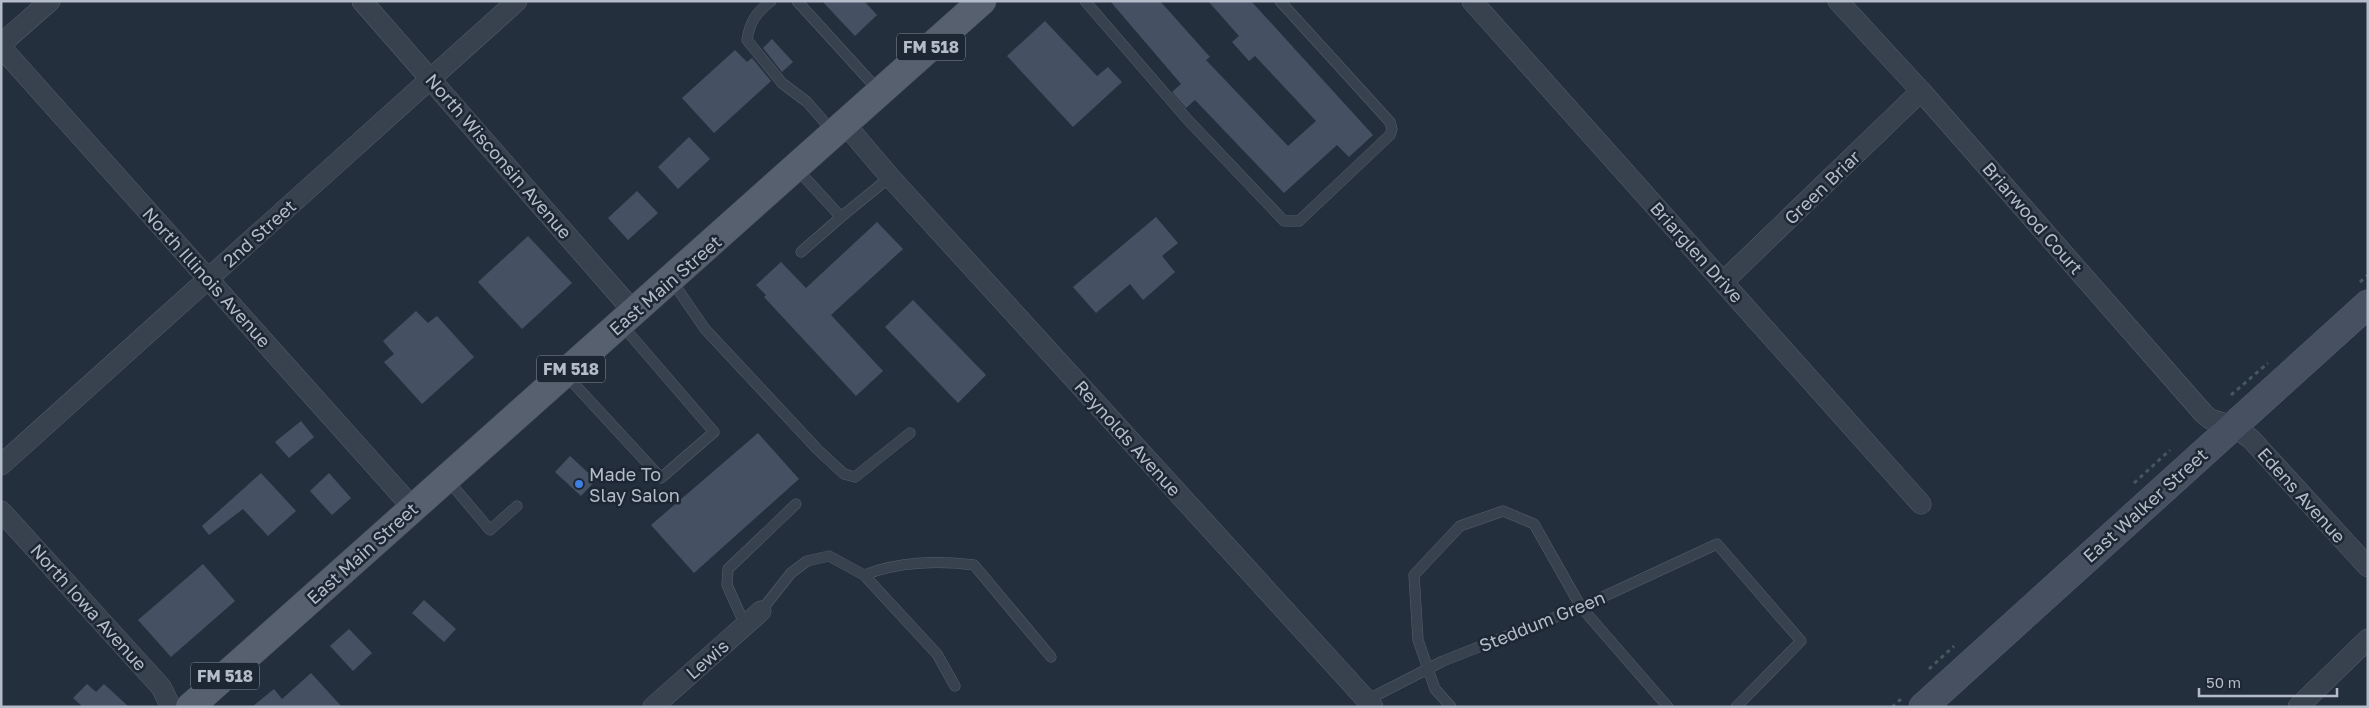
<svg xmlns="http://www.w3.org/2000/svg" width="2369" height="708" viewBox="0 0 2369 708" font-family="'Golos Text',sans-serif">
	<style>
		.building { fill: #455162 }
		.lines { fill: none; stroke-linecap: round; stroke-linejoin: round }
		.lane-casing { stroke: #565f6c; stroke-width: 11 }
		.street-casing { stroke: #565f6c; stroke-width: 21 }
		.secondary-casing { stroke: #565f6c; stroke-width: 29 }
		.primary-casing { stroke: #414a57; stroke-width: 29 }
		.path { stroke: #44595c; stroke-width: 3; stroke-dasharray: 4 4; stroke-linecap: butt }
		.lane { stroke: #38414e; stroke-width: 10 }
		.street { stroke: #38414e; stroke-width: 20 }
		.secondary { stroke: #465061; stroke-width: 28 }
		.primary { stroke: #56606e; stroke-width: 28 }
		.shop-dot { fill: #3f7fe0; stroke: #1d2633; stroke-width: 2 }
		.labels { text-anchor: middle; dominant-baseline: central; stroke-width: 5; stroke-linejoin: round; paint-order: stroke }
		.shield { fill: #1d2633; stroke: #878f9c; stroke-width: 1 }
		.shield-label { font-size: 16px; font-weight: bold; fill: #b4bcc9 }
		.street-label { font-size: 18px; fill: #b4bcc9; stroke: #1d2633 }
		.poi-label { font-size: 18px; fill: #b4bcc9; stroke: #1d2633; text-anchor: start }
	</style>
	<rect width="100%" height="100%" fill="#242f3e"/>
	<!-- building -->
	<g class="building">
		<polygon points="822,1 864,1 877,15 855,36"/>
		<polygon points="1110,1 1160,1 1210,57 1206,60 1288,146 1316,121 1255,56 1249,61 1232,42 1239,36 1208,1 1251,1 1373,135 1349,157 1337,145 1284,193 1195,100 1186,108 1172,92 1181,84"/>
		<polygon points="1045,21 1097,76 1108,67 1122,82 1073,127 1007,56"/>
		<polygon points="772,39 793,62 782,72 763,48"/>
		<polygon points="735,50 747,62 752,58 771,81 714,133 682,98"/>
		<polygon points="689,137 710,159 678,189 658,167"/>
		<polygon points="637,191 658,213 628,240 608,218"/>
		<polygon points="1156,217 1178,243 1162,256 1175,272 1143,300 1130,284 1096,313 1073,287"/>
		<polygon points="877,222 903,249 831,315 883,371 856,396 764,297 766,295 756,285 781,262 806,288"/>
		<polygon points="528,236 572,283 522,329 478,282"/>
		<polygon points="913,300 986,375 958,403 885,327"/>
		<polygon points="416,311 428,323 437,316 474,357 422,404 384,362 394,354 383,341"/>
		<polygon points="301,421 314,437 289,458 275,442"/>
		<polygon points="758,433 799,479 694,573 651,525"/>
		<polygon points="570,456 596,480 581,496 555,472"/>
		<polygon points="261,473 296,511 268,536 243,509 209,535 202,526"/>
		<polygon points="329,473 351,498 332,515 310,491"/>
		<polygon points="203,564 235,601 171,657 138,620"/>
		<polygon points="424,600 456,629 444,642 412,613"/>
		<polygon points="349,629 372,653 353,671 330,646"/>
		<polygon points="311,673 342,707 252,707 274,689 282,699"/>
		<polygon points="87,684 96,692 104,684 129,707 83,707 73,698"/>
	</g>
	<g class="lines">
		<!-- lane casing -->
		<g class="lane-casing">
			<g id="lane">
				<path d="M771 1C756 13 750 21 747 40L782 83 807 102 834 133"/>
				<polyline points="797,1 879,91"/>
				<polyline points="1085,1 1187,119 1284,221 1299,221 1390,135 1392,129 1390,122 1280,1"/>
				<polyline points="796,168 841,217 801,252"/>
				<polyline points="841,217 890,177"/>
				<polyline points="672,281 705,329 818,450 844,474 855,477 910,433"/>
				<polyline points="565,374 661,478 714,432 621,324"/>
				<polyline points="447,479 490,530 517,506"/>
				<path d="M864 575C897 562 938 560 974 565L1051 657"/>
				<polyline points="761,611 791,573 807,561 829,556 864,575 937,654 955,686"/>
				<polyline points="745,625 727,585 728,569 796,504"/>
				<polyline points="1367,700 1443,661 1581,607 1717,544 1801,641 1736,707"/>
				<polyline points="1451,707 1435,689 1418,640 1414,575 1460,526 1503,511 1534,524 1581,607 1668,707"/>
			</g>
		</g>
		<!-- street casing -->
		<g class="street-casing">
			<g id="street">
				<polyline points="362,1 634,312"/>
				<polyline points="1472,1 1921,504"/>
				<polyline points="1838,1 1921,91 2204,414 2210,419 2233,426 2251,439 2368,567"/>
				<polyline points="1,44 50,1"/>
				<polyline points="1,47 412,507"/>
				<polyline points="845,124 890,177 1373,707"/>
				<polyline points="1723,282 1921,91"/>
				<polyline points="1,465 517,1"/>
				<polyline points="1,511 161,687 171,707"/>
				<polyline points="653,707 761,611"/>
				<polyline points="2298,707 2368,639"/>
			</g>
		</g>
		<!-- secondary casing -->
		<g class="secondary-casing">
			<polyline id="secondary" points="1923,707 2368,304"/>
		</g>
		<!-- primary casing -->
		<g class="primary-casing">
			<polyline id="primary" points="190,707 982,1"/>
		</g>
		<!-- path -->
		<g class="path">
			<polyline points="2360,282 2368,275"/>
			<polyline points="2231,395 2268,363"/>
			<polyline points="2134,483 2170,450"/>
			<polyline points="1929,669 1954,646"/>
			<polyline points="1892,707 1901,699"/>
		</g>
		<!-- lane -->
		<use href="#lane" class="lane"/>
		<!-- street -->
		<use href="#street" class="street"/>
		<!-- secondary -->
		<use href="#secondary" class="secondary"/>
		<!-- primary -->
		<use href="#primary" class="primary"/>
	</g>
	<!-- markers -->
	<circle class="shop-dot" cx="579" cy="484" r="5"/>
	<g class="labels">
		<!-- shield labels -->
		<g class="shield">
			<rect x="897" y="33.5" width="68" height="27" rx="4"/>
			<rect x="537" y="355.5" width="68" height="27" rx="4"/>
			<rect x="191" y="662.5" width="68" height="27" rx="4"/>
		</g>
		<g class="shield-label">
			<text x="931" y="47">FM 518</text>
			<text x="571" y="369">FM 518</text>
			<text x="225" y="676">FM 518</text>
		</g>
		<!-- street labels -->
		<g class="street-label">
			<text transform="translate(499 156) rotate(49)">North Wisconsin Avenue</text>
			<text transform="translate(1822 187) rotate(-44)">Green Briar</text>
			<text transform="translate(2033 218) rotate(49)">Briarwood Court</text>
			<text transform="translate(259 233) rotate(-42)">2nd Street</text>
			<text transform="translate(1697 252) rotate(48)">Briarglen Drive</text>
			<text transform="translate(207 277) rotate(48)">North Illinois Avenue</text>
			<text transform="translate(665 285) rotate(-41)">East Main Street</text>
			<text transform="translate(1128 438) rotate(48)">Reynolds Avenue</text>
			<text transform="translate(2302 495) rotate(48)">Edens Avenue</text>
			<text transform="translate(2145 505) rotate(-42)">East Walker Street</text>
			<text transform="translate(362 553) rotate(-42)">East Main Street</text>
			<text transform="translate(89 607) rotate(48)">North Iowa Avenue</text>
			<text transform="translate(1542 621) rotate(-22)">Steddum Green</text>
			<text transform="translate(707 659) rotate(-41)">Lewis</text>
		</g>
		<!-- poi labels -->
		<g class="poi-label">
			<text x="589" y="474">Made To<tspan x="589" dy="21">Slay Salon</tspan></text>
		</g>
	</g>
	<!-- border -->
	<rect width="2369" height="708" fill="none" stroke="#b4bcc9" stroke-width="5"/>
	<!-- scale -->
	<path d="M2199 688v8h138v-8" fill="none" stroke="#b4bcc9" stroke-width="2.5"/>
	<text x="2206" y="688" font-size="15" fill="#b4bcc9" stroke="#1d2633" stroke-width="4" paint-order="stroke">50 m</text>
</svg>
